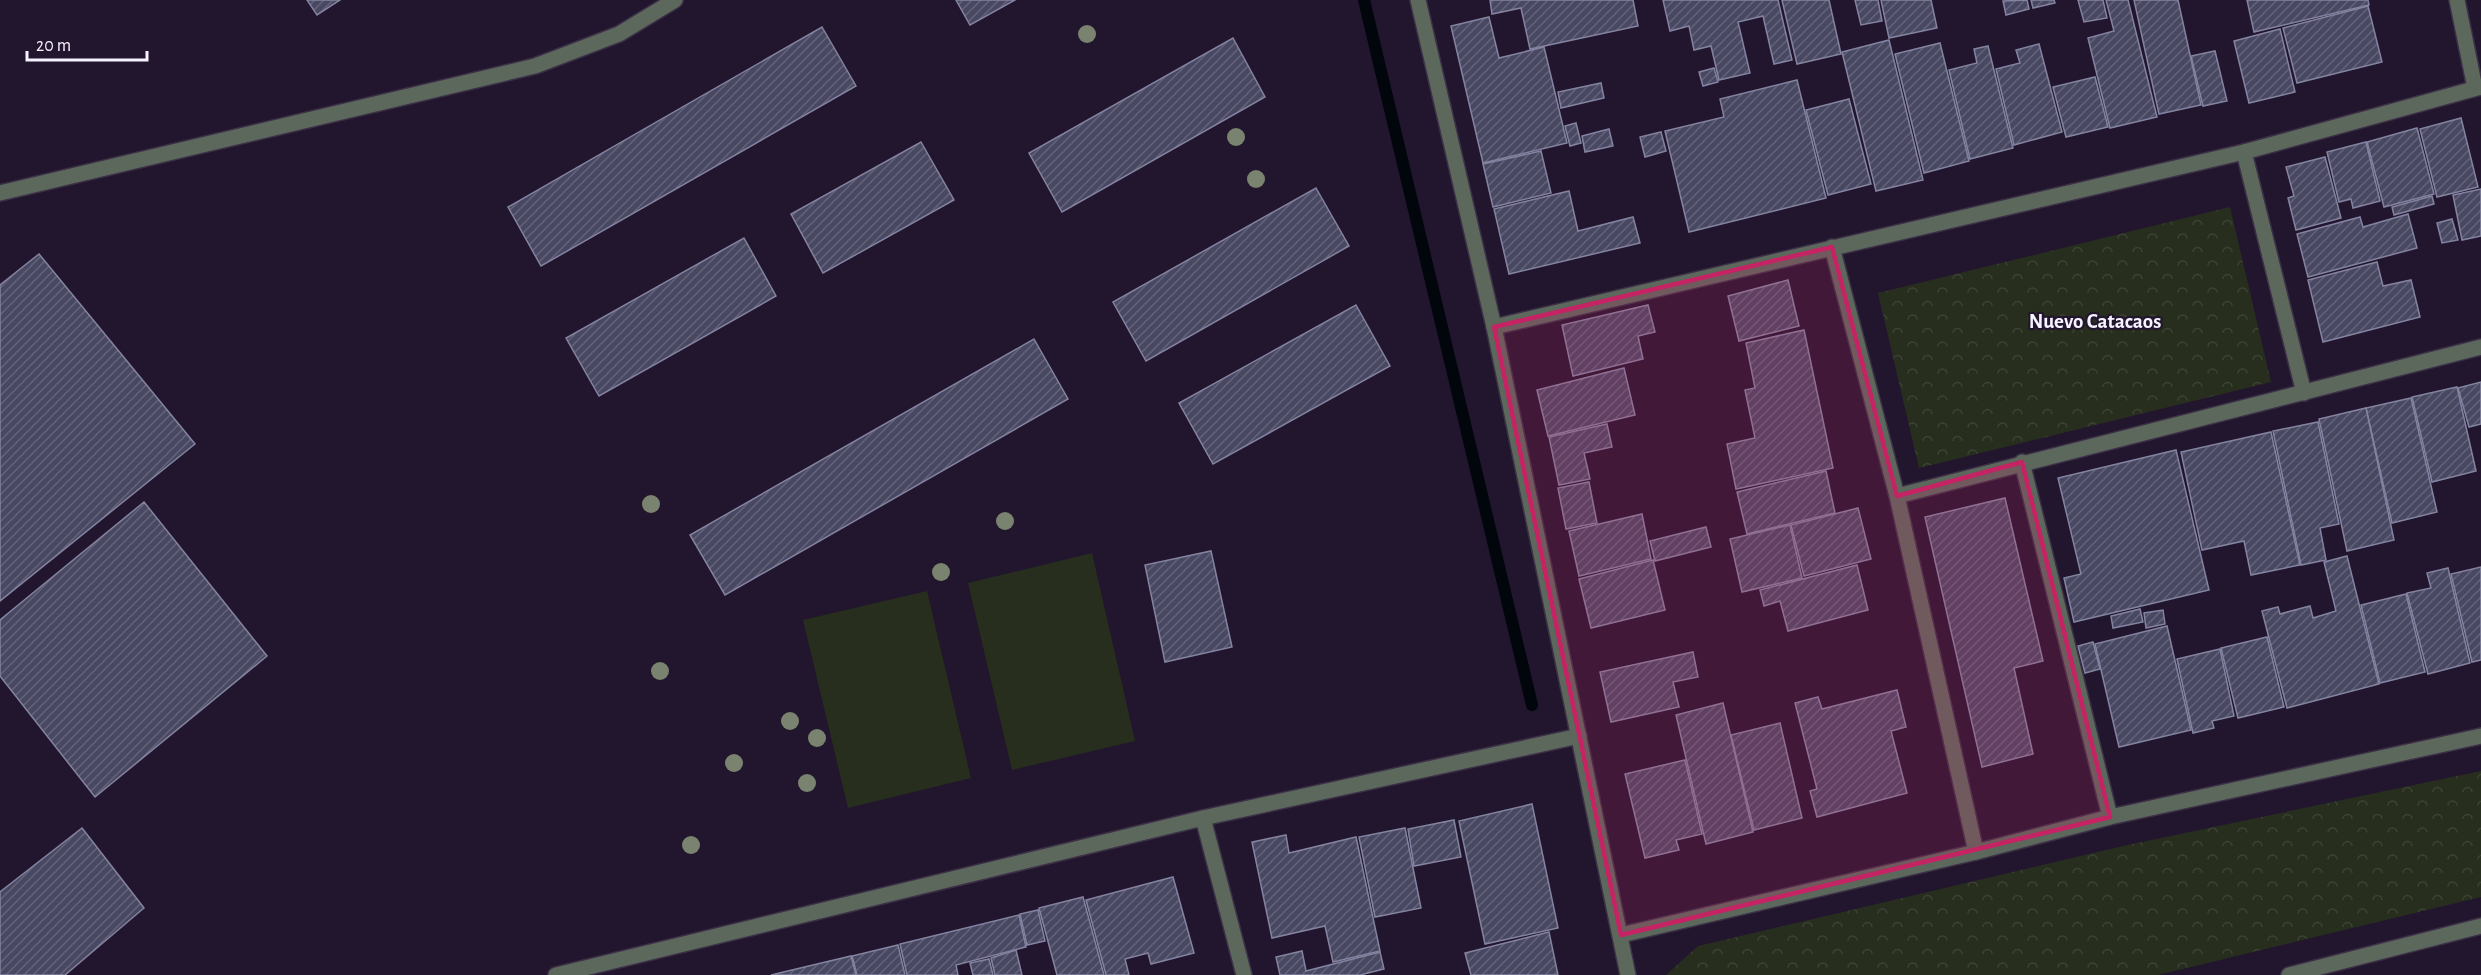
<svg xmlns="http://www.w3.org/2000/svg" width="2481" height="975" viewBox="0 0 2481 975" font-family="'Alegreya Sans',sans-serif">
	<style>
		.park { fill: url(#park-crowns) }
		.garden { fill: #272e1e }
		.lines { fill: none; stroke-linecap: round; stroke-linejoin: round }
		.stream { stroke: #00060b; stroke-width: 12 }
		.building { fill: url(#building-hatch); stroke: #8483a1; stroke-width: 1.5 }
		.minor-casing { stroke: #3b3046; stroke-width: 18 }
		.tertiary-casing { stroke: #3b3046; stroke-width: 18 }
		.minor { stroke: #5d685d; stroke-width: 15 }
		.tertiary { stroke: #5d685d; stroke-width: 15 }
		.tree { fill: #7a8370 }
		.marked { fill: #c52363; fill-opacity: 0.2; stroke: #c52363; stroke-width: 4.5; stroke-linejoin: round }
		.labels { text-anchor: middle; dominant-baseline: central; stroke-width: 4.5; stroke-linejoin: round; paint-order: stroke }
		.quarter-label { font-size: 21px; font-weight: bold; fill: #f7f2ff; stroke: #21162d }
	</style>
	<defs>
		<pattern id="park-crowns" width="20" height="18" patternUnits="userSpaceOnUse" patternTransform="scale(1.5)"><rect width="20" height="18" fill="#272e1e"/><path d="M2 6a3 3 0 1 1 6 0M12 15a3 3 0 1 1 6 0" fill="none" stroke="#3c4234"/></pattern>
		<pattern id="building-hatch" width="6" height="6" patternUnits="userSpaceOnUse" patternTransform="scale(1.5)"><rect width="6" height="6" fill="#494863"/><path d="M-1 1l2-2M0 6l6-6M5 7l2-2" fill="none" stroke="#64637a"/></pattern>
	</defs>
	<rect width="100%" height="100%" fill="#21162d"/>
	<!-- park -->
	<g class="park">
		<polygon points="2230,207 2271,382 1919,468 1878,293"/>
		<polygon points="2481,771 2481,897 2158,975 1666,975 1698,946 2123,846"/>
	</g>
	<!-- garden -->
	<g class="garden">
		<polygon points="1092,553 1135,741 1012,770 968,583"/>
		<polygon points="927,591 971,778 848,808 803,620"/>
	</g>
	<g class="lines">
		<!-- stream -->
		<polyline class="stream" points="1364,0 1532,705"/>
	</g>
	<!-- building -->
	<g class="building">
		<polygon points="307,0 340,0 317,15"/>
		<polygon points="956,0 1015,0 970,25"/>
		<polygon points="1490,0 1633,0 1638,26 1530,49 1521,8 1492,14"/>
		<polygon points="1663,0 1778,0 1792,60 1774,64 1763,16 1738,22 1750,73 1719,80 1711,46 1694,50 1689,26 1670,31"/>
		<polygon points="1782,0 1829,0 1841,54 1797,64"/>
		<polygon points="1855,0 1878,0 1882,21 1861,25"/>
		<polygon points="1881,0 1931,0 1937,28 1889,38"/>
		<polygon points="2027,0 2029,9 2006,15 2003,1"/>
		<polygon points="2031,0 2054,0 2055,3 2033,8"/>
		<polygon points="2078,0 2103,0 2107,18 2084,22"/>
		<polygon points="2106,0 2128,0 2157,117 2110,128 2088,38 2114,31"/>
		<polygon points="2134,0 2178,0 2201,105 2159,114"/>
		<polygon points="2247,0 2368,0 2369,5 2254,32"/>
		<polygon points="2368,6 2382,62 2297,83 2283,28"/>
		<polygon points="1489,17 1499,58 1544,47 1567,143 1483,163 1451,26"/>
		<polygon points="822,27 856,86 541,266 508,207"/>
		<polygon points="2280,29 2295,92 2249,103 2234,41"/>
		<polygon points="1233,38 1265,97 1062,212 1029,153"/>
		<polygon points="1889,40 1923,180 1876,191 1842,52"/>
		<polygon points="1940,43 1969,161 1924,173 1895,54"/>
		<polygon points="2039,44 2062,132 2014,145 1996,69 2020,63 2016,50"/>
		<polygon points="1988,46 2013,148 1970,159 1949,70 1977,63 1974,49"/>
		<polygon points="2215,51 2227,101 2203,106 2191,56"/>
		<polygon points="1714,68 1718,82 1703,86 1699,72"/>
		<polygon points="2095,77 2108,127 2066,137 2053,87"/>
		<polygon points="1797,80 1826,198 1689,232 1665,131 1724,117 1720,99"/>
		<polygon points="1601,83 1604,98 1561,108 1558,92"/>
		<polygon points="1849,99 1871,184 1828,195 1806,110"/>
		<polygon points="2461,118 2478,187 2437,197 2420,129"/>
		<polygon points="1576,123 1581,143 1570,146 1565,126"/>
		<polygon points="2417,128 2434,194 2384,207 2367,142"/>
		<polygon points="1609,129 1613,146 1585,152 1582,136"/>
		<polygon points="1661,132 1666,151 1645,157 1640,137"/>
		<polygon points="921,142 954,200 823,273 791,214"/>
		<polygon points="2366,142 2380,201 2353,208 2351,199 2339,202 2327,152"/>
		<polygon points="1541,151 1551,193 1493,207 1483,164"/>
		<polygon points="2325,157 2341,218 2296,230 2288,198 2294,196 2286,167"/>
		<polygon points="1316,188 1349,246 1146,361 1113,302"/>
		<polygon points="2481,189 2481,236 2462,240 2453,195"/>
		<polygon points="1569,191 1578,231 1633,217 1640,243 1509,274 1494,209"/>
		<polygon points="2432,196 2434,204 2394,215 2392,207"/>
		<polygon points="2408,214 2417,248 2308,277 2297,234 2360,217 2363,227"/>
		<polygon points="2452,219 2458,240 2442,243 2437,223"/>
		<polygon points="744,238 776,296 599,396 566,338"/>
		<polygon points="39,254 195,444 0,601 0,285"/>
		<polygon points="2377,262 2383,286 2411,280 2420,317 2323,342 2308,280"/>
		<polygon points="1788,280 1799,326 1739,341 1728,296"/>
		<polygon points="1356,305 1390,366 1213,464 1179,403"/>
		<polygon points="1648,305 1655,332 1638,336 1643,359 1573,376 1562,325"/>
		<polygon points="1804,330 1833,468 1736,489 1727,444 1755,438 1745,390 1755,388 1746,343"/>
		<polygon points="1034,339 1068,399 725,595 690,535"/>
		<polygon points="1624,368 1635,415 1548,436 1537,390"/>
		<polygon points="2481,382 2481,424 2469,427 2458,388"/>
		<polygon points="2457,387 2476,471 2432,482 2412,397"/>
		<polygon points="2411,398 2437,512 2392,523 2366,408"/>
		<polygon points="2366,408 2394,540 2347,551 2319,419"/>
		<polygon points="2318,422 2339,524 2320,528 2326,560 2301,565 2273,431"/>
		<polygon points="1607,424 1612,447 1584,453 1590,479 1559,485 1549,437"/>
		<polygon points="2271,432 2300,565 2251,575 2244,541 2202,550 2181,452"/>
		<polygon points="2176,450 2209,590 2074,622 2064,578 2081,574 2058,478"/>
		<polygon points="1826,471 1835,513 1747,534 1737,492"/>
		<polygon points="1589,482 1597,523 1566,529 1558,488"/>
		<polygon points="2005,498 2043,661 2014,668 2033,754 1982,767 1925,517"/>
		<polygon points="144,502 267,656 95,797 0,676 0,620"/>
		<polygon points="1858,508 1871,559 1804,576 1791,525"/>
		<polygon points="1642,514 1651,559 1579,576 1569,531"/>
		<polygon points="1790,525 1802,578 1742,592 1730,539"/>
		<polygon points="1706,527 1711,547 1655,561 1650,541"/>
		<polygon points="1211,551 1232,647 1165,662 1145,565"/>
		<polygon points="2347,556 2379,684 2287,708 2262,611 2278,607 2280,614 2310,606 2313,618 2336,611 2324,562"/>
		<polygon points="1653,560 1665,610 1591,628 1579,579"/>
		<polygon points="1857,565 1868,610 1788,631 1780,601 1764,606 1760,590"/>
		<polygon points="2481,567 2481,660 2472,662 2451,574"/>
		<polygon points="2448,568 2470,663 2428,674 2407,593 2431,588 2427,573"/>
		<polygon points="2406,594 2425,672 2380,683 2361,605"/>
		<polygon points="2140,609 2143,622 2113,628 2111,616"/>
		<polygon points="2163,610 2165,624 2146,628 2144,613"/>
		<polygon points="2167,626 2191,730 2119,747 2095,644"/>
		<polygon points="2267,637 2284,707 2238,718 2221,648"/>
		<polygon points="2093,642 2100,669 2085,673 2078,646"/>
		<polygon points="2220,649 2234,716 2212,721 2214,728 2193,733 2177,659"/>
		<polygon points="1693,652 1698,677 1673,682 1679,707 1611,722 1600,672"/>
		<polygon points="1897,690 1906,727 1891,731 1907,793 1817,817 1810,791 1817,789 1795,703 1818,697 1822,709"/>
		<polygon points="1723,703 1753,832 1706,844 1676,715"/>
		<polygon points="1780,723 1802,818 1754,830 1731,735"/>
		<polygon points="1685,760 1702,834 1676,840 1679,850 1645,858 1625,774"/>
		<polygon points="1532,804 1558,928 1485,944 1459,821"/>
		<polygon points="1454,820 1461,857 1414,866 1408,829"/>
		<polygon points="82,828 144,908 65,975 0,975 0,892"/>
		<polygon points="1405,828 1421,908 1375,917 1359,837"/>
		<polygon points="1286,835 1289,853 1356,837 1380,951 1333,962 1325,926 1272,938 1252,842"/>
		<polygon points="1173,877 1194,953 1151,964 1148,953 1125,959 1129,975 1106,975 1086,900"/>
		<polygon points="1083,897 1104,975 1057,975 1039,908"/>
		<polygon points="1038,910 1045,941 1027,945 1020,914"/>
		<polygon points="1019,915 1026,947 956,965 958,975 907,975 900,944"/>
		<polygon points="1549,932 1558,975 1471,975 1465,953"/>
		<polygon points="898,945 905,975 857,975 852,956"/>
		<polygon points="1016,950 1022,975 995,975 991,958"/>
		<polygon points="1302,951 1306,971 1380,952 1384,969 1360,975 1280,975 1276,957"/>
		<polygon points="851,956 856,975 771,975"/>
		<polygon points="989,959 993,975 973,975 970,963"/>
	</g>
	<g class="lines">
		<!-- minor casing -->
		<g class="minor-casing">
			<g id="minor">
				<polyline points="2457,0 2475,88"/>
				<polyline points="2244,152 2304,393"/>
				<polyline points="0,193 535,66 619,34 675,0"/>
				<polyline points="1832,247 1897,496 1976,852"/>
				<polyline points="1494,327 2244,152 2481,87"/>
				<polyline points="2022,462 2110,817"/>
				<polyline points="1897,496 2481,347"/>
				<polyline points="1203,818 1244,975"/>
				<polyline points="556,975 1203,818 1579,736"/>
			</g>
		</g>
		<!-- tertiary casing -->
		<g class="tertiary-casing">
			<g id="tertiary">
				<polyline points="1418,0 1494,327 1628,975"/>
				<polyline points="1621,935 1976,852 2110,817 2481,736"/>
				<polyline points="2289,975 2481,926"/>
			</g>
		</g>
		<!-- minor -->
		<use href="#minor" class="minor"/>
		<!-- tertiary -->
		<use href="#tertiary" class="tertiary"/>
	</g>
	<!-- trees -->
	<g class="tree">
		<circle cx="1087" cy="34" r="9"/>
		<circle cx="1236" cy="137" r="9"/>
		<circle cx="1256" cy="179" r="9"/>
		<circle cx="651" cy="504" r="9"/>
		<circle cx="1005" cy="521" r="9"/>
		<circle cx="941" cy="572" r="9"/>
		<circle cx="660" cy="671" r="9"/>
		<circle cx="790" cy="721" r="9"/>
		<circle cx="817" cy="738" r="9"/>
		<circle cx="734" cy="763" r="9"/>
		<circle cx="807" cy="783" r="9"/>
		<circle cx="691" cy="845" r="9"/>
	</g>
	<!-- marked area -->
	<path class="marked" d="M1832 247 1897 496 2022 462 2110 817 1621 935 1494 327Z"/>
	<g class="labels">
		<!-- quarter labels -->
		<g class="quarter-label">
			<text x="2095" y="321">Nuevo Catacaos</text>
		</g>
	</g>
	<!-- scale -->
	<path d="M27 51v9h120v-9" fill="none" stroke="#f7f2ff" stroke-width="3"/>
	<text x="36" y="51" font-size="18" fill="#f7f2ff" stroke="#21162d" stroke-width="4.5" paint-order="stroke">20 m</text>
</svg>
